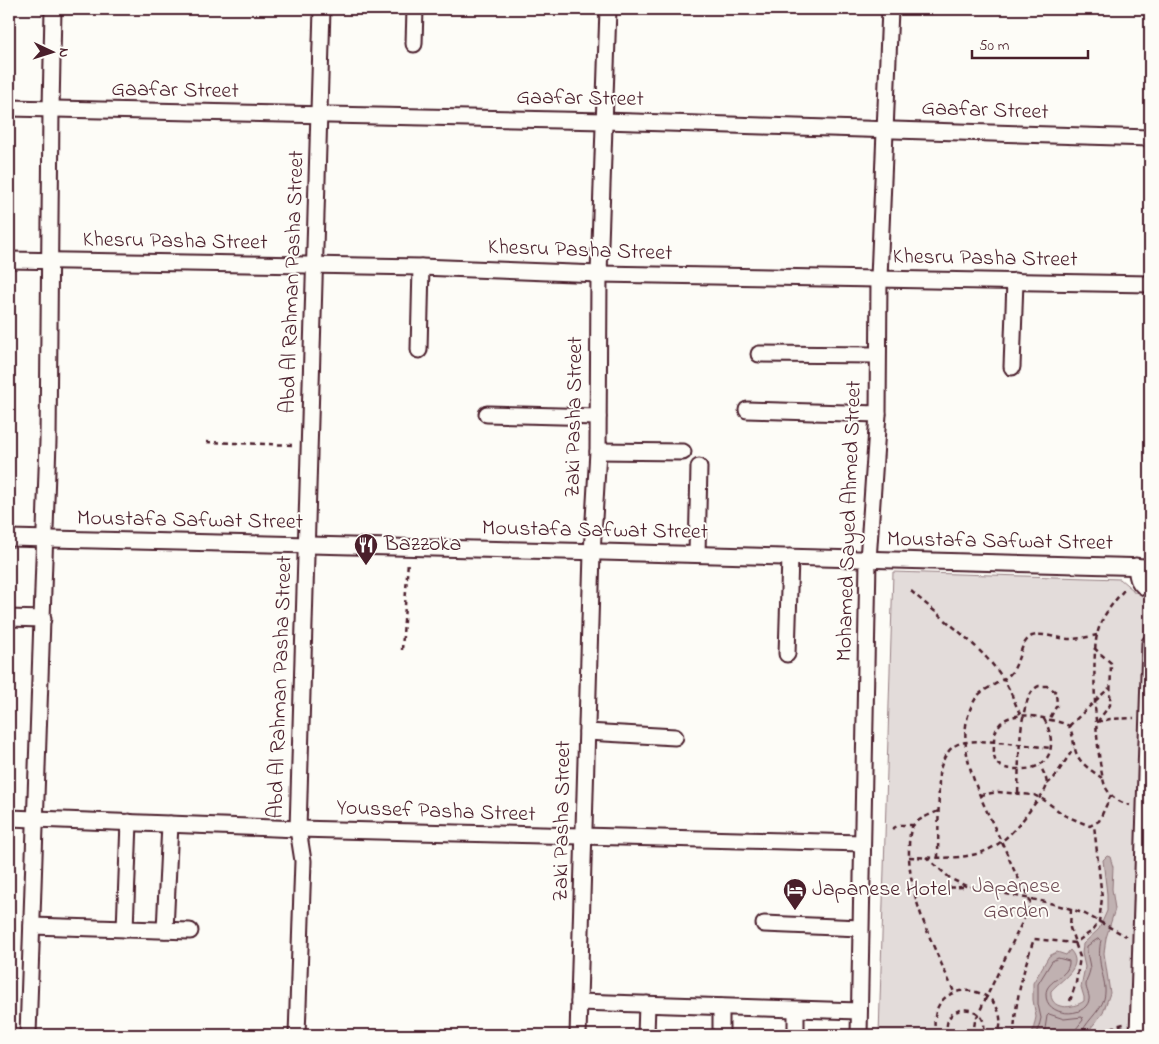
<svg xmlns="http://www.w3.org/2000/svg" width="1159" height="1044" viewBox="0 0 1159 1044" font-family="'Indie Flower',sans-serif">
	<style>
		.green { fill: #e3dcda; stroke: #967e82 }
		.water { fill: #c0b1b1; stroke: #91777b }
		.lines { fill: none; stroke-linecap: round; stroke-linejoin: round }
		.shore { stroke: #795961; stroke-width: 1 }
		.minor-casing { stroke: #4a1f2b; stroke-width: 19 }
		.path { stroke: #4a1f2b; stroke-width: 2.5; stroke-dasharray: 5 4; stroke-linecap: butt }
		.minor { stroke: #fdfcf7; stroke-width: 15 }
		.labels { text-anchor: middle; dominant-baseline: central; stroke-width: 4; stroke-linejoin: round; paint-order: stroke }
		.street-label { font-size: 22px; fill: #4a1f2b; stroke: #fdfcf7 }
		.poi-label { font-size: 22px; fill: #4a1f2b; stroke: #fdfcf7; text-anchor: start }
		.park-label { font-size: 22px; fill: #704e57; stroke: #fdfcf7 }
	</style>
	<rect width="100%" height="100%" fill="#fdfcf7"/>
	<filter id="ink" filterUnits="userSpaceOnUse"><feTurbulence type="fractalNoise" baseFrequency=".02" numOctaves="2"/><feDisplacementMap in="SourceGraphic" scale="10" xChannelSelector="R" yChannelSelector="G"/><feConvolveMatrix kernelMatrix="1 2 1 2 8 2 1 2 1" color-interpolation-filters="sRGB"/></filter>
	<g filter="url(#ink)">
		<!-- green -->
		<polygon class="green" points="893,572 1120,579 1133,590 1133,592 1144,593 1144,596 1150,596 1150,1035 879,1035"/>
		<!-- water -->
		<path class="water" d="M1107 856 1110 857 1113 867 1112 889 1115 909 1106 938 1104 953 1110 993 1103 1013 1085 1035H1032L1036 1017 1033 1000V983L1049 956 1057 952 1066 955 1070 950C1086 967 1060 980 1051 991 1049 1011 1073 1009 1084 1001V997L1081 987 1085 967 1082 953 1083 944 1099 929 1107 911V894L1103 860Z"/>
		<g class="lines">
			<!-- shore -->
			<g class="shore">
				<path d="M1037 1035 1041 1018 1038 1004V984L1052 961 1058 958 1069 961C1070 978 1046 979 1046 994 1045 1017 1085 1019 1089 1000 1090 995 1086 990 1086 985 1086 980 1089 975 1090 970 1090 962 1086 954 1087 946L1099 938 1101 940C1099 949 1099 958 1101 968 1103 978 1107 988 1104 999 1100 1012 1083 1024 1081 1035"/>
				<polyline points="1044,1035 1047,1016 1049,1014 1064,1019 1082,1017 1083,1020 1076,1029 1075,1035"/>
			</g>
			<!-- minor casing -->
			<g class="minor-casing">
				<g id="minor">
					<polyline points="414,44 415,9"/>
					<polyline points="9,108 604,121 1150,138"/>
					<polyline points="9,260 421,267 599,274 1150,284"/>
					<polyline points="419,350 421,267"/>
					<polyline points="759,354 877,355"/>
					<polyline points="1012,367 1015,281"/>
					<polyline points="747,410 878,414"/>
					<polyline points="487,414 598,417"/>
					<polyline points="598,451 683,452"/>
					<path d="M9 538C389 547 770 555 1150 567"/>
					<polyline points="697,554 699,467"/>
					<path d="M1136 566C1137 577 1138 586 1150 589"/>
					<polyline points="9,618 43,619"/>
					<polyline points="787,654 790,557"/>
					<polyline points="587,732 675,737"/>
					<polyline points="9,818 298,829 862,843"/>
					<polyline points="764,924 860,928"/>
					<polyline points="32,926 190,931"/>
					<polyline points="125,929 129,822"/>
					<polyline points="165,930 170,824"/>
					<polyline points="579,1002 859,1011"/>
					<polyline points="28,1035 48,441 51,109 53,9"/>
					<polyline points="297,1035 303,861 298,829 322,9"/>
					<polyline points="578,1035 592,553 598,451 599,274 608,9"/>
					<polyline points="646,1035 647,1004"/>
					<polyline points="721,1035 721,1007"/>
					<polyline points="796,1035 796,1010"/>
					<polyline points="859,1035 868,560 878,414 879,278 890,9"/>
					<polyline points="1138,1035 1150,643"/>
				</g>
			</g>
			<!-- path -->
			<g class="path">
				<polyline points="206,442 295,445"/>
				<path d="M1124 590C1112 604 1101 617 1097 635 1091 659 1096 768 1106 788 1111 797 1120 803 1130 805"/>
				<path d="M911 591C940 617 984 648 1004 680 1011 691 1015 704 1021 716"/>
				<polyline points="1094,648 1111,663 1110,705 1098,721"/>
				<polyline points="402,650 408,561"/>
				<path d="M1044 719C1058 744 1052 771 1018 769 1010 769 1003 769 996 763 993 755 994 748 994 740 996 713 1022 713 1043 718 1051 721 1061 721 1069 726 1073 734 1073 741 1075 749 1078 763 1091 770 1102 778"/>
				<polyline points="1097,722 1110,719 1134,718"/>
				<polyline points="1069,726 1109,688"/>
				<polyline points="1047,784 1054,778 1074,748"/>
				<path d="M1018 793C1019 771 1017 694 1039 686H1047L1056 692 1057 705 1049 720"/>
				<polyline points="980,795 998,792 1034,795 1044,800 1064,815 1090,826 1099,821 1111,795"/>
				<path d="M938 811C930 815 917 819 912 827 909 834 909 843 909 850 908 899 935 948 954 992"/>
				<polyline points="892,829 899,825 914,825"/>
				<path d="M909 857C971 859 995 861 1033 806 1047 788 1052 787 1040 766"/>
				<polyline points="926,857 951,879 966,886 1046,902 1071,909 1085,914 1126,936"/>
				<path d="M938 858 939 774C941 764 946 750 956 745 972 736 1030 746 1051 748"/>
				<polyline points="913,889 964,887"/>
				<polyline points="1070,1001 1076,983 1080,957 1070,928 1071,909"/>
				<path d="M936 1035C922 971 1016 981 998 1035"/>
				<path d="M948 1035C938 1001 993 1001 983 1035"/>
				<path d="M973 1035 975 1021 1029 908C1033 895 1021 884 1016 874 1010 862 1006 850 1000 839 982 800 948 741 976 698 981 689 1000 684 1010 674 1020 665 1019 642 1032 636 1043 632 1059 639 1070 639 1079 639 1088 637 1097 635"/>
				<path d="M1014 1035C1015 1002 1023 970 1034 939L1075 943 1092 931 1099 922 1102 898 1094 825"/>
				<polyline points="1104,1035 1115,1026 1124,1024"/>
			</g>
			<!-- minor -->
			<use href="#minor" class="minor"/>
		</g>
	</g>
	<!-- icons -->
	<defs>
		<g id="restaurant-pin" transform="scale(1.25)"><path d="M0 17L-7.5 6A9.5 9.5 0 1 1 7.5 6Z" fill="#4a1f2b" stroke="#fdfcf7"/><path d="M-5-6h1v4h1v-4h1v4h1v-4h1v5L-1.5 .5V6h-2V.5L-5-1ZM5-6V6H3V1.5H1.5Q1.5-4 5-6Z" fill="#fff"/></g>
		<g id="hotel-pin" transform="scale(1.25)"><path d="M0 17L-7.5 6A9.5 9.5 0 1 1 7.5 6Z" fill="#4a1f2b" stroke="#fdfcf7"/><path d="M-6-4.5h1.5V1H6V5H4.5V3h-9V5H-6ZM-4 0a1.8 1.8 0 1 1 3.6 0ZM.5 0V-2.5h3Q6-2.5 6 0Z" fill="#fff"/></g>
	</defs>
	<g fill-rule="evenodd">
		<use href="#restaurant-pin" x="366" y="545"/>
		<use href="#hotel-pin" x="795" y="890"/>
	</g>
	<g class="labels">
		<!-- street labels -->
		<g class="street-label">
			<text transform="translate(175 91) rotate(1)">Gaafar Street</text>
			<text transform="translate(580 99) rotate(1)">Gaafar Street</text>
			<text transform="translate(985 111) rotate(2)">Gaafar Street</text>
			<text transform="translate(175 242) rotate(1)">Khesru Pasha Street</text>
			<text transform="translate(580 251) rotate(2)">Khesru Pasha Street</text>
			<text transform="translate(985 259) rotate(1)">Khesru Pasha Street</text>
			<text transform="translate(293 282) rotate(-88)">Abd Al Rahman Pasha Street</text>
			<text transform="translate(575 417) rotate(-89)">Zaki Pasha Street</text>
			<text transform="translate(190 521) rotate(1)">Moustafa Safwat Street</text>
			<text transform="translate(850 521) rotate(-88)">Mohamed Sayed Ahmed Street</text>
			<text transform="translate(595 531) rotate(1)">Moustafa Safwat Street</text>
			<text transform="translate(1000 542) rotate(1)">Moustafa Safwat Street</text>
			<text transform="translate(281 687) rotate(-88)">Abd Al Rahman Pasha Street</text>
			<text transform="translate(436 812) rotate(2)">Youssef Pasha Street</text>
			<text transform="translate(563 821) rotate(-89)">Zaki Pasha Street</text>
		</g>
		<!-- poi labels -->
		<g class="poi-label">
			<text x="384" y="545">Bazzoka</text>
			<text x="812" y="890">Japanese Hotel</text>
		</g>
		<!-- park labels -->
		<g class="park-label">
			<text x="1016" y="887">Japanese<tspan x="1016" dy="25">Garden</tspan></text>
		</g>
	</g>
	<!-- margin -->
	<rect width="1159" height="1044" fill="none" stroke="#fdfcf7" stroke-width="30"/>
	<rect x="15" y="15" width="1129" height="1014" fill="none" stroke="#4a1f2b" stroke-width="2" filter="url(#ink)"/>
	<!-- north arrow -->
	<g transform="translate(52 52) rotate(94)" stroke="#fdfcf7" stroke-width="4" paint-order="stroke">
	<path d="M0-4L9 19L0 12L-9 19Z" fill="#4a1f2b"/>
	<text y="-8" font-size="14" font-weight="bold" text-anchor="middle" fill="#4a1f2b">N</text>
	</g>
	<!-- scale -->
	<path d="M972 50v8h116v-8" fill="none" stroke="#4a1f2b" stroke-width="2.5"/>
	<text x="979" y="50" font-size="15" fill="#4a1f2b" stroke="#fdfcf7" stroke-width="4" paint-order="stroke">50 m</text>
</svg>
